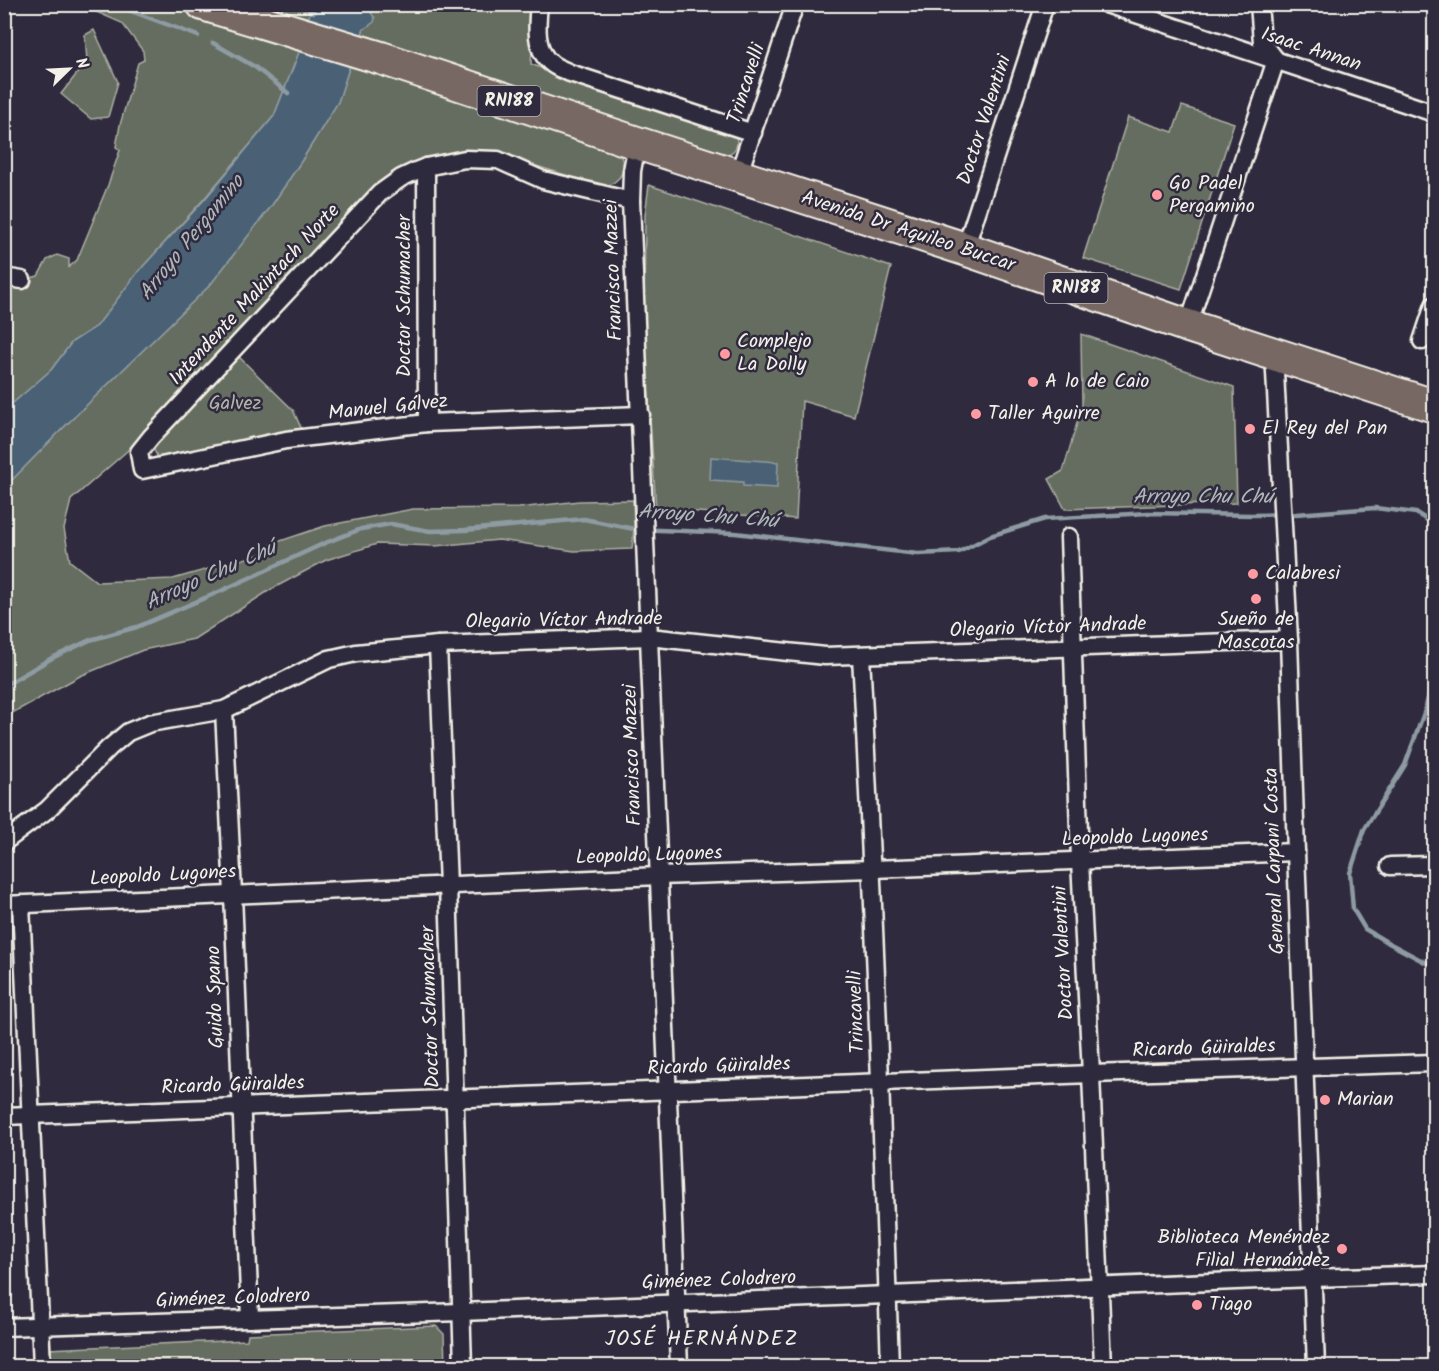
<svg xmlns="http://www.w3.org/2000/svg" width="1439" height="1371" viewBox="0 0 1439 1371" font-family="Kalam,sans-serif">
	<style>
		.green { fill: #656d60; stroke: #acafa4; stroke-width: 1.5 }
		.water { fill: #4a6175; stroke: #8e9ba3; stroke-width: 1.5 }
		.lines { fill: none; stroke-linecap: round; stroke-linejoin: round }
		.stream { stroke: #8e9ba3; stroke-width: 4.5 }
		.street-casing { stroke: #f4f1e8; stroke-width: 21 }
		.highway-casing { stroke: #f4f1e8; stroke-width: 36 }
		.street { stroke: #2f2a3d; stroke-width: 16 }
		.highway { stroke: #776864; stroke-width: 32 }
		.poi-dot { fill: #ff9aa2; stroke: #2f2a3d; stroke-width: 2 }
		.labels { text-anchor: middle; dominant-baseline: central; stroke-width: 5; stroke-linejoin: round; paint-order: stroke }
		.shield { fill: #2f2a3d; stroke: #b9b5b5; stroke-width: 1.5 }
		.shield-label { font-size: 18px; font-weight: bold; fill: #f4f1e8 }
		.street-label { font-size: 20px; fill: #f4f1e8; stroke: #2f2a3d }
		.poi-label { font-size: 20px; fill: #f4f1e8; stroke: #2f2a3d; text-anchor: start }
		.park-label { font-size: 20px; fill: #b4b6ab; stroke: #2f2a3d }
		.water-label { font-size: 21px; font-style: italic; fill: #b0b7ba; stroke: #2f2a3d }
		.neighbourhood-label { font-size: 21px; letter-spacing: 1.5px; fill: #f4f1e8; stroke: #2f2a3d }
	</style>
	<rect width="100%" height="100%" fill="#2f2a3d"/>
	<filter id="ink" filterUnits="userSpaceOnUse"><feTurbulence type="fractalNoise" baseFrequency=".0167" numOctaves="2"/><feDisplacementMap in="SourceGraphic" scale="12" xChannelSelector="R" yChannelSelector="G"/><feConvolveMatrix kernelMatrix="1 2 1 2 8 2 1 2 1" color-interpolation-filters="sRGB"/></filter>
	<g filter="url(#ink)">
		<!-- green -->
		<g class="green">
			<polygon points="65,5 174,5 300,50 274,116 204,199 138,272 97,326 72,342 51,370 5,410 4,306 11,300 9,284 38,276 47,260 57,255 69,259 69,267 77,260 108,185 120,150 116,147 120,125 138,63 144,60 143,51 122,23 92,10"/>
			<polygon points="243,5 313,5 306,25"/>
			<path d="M376 5H535L531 64 553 73 733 131C740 141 738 152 725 155L362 37 363 30Z"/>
			<polygon points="94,30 118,82 108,117 91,119 61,94 87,61 85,35"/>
			<path d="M352 59 617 151C630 167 622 181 604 187L514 159 478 153 370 196 127 451 71 500 64 529 70 561 97 582 173 579 268 552 271 544 325 526 413 509 519 508 579 501 633 500 634 529 632 549 574 551 499 540 435 546 377 544 326 560 270 590 194 639 143 650 80 676 5 717V487L65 426 210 285 272 205 302 160 338 102Z"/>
			<polygon points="1182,106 1234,123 1181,289 1083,258 1128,117 1173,132"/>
			<polygon points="649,185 891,267 854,416 802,401 796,519 656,509 644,325 645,215"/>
			<polygon points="1081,334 1234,387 1237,503 1065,509 1049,479 1063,471 1082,406"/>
			<polygon points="233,351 293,410 302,430 251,438 158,458 153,448"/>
			<polygon points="436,1326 444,1334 445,1366 49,1366 48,1349 247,1340 248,1334"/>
		</g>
		<!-- water -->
		<g class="water">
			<polygon points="313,5 376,5 371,13 375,18 374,22 363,30 362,37 306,25"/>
			<polygon points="300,50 352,59 338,102 302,160 272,205 210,285 65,426 5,487 5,410 51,370 72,342 97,326 138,272 205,199 274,116"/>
			<polygon points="711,457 778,462 777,488 743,486 743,482 710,480"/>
		</g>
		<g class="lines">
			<!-- stream -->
			<g class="stream">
				<polyline points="112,4 198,36"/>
				<polyline points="295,4 314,12"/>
				<polyline points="213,43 255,67 288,93"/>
				<polyline points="1434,675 1425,710 1405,765 1364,830 1350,873 1353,909 1365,929 1385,941 1434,967"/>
				<polyline points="4,686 52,658 90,640 137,627 221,591 325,543 361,529 391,524 430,531 465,530 584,519 634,529 735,533 918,554 959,552 990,536 1045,519 1148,513 1252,515 1296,514 1375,508 1416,513 1434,524"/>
			</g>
			<!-- street casing -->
			<g class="street-casing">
				<g id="street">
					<path d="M539 4C537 24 534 51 552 64 557 68 564 70 570 73L753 133"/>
					<polyline points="1106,4 1434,113"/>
					<polyline points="1259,4 1262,42 1276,60"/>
					<polyline points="637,143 632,171 631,201 679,1366"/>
					<polyline points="426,167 427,423"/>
					<polyline points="738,176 795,4"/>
					<polyline points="631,201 543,180 498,160 465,159 426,167 416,171 401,178 380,193 151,437 139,452 142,470 286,440 427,423 641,415"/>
					<polyline points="965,249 1045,4"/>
					<polyline points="4,277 22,280"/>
					<polyline points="1188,326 1276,60"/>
					<polyline points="1422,341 1434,305"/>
					<polyline points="1274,353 1289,640 1296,852 1316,1366"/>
					<polyline points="1069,537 1080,861 1091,1074 1103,1366"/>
					<polyline points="438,645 448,885 463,1366"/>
					<path d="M861 656C874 893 882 1130 890 1366"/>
					<polyline points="224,710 233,894 250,1319"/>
					<polyline points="4,842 47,810 109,748 128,732 150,723 224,710 329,659 356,653 438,645 649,637 825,656 1289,640"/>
					<polyline points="1390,866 1434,865"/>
					<polyline points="21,904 42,1366"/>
					<polyline points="4,905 659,876 873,869 1296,852"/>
					<polyline points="4,1116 1091,1074 1434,1063"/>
					<polyline points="4,1327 461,1312 1313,1278 1434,1274"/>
				</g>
			</g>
			<!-- highway casing -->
			<g class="highway-casing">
				<polyline id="highway" points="203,4 381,58 637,143 965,249 1188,326 1434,406"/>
			</g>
			<!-- street -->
			<use href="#street" class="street"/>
			<!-- highway -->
			<use href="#highway" class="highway"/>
		</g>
	</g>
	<!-- markers -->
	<g class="poi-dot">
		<circle cx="1157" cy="195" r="6"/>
		<circle cx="725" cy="354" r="6"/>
		<circle cx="1033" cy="382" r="6"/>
		<circle cx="976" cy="414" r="6"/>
		<circle cx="1250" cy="429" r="6"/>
		<circle cx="1253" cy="574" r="6"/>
		<circle cx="1256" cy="599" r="6"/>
		<circle cx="1325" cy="1100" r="6"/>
		<circle cx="1342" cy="1249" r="6"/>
		<circle cx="1197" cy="1305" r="6"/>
	</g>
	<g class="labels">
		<!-- shield labels -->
		<g class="shield">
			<rect x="477.5" y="86" width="63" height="30" rx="4.5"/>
			<rect x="1044.5" y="273" width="63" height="30" rx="4.5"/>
		</g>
		<g class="shield-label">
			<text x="509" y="101">RN188</text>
			<text x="1076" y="288">RN188</text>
		</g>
		<!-- street labels -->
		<g class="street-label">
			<text transform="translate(1311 50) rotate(18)">Isaac Annan</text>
			<text transform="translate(747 84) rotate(-72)">Trincavelli</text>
			<text transform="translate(985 120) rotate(-72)">Doctor Valentini</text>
			<text transform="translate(908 232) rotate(18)">Avenida Dr Aquileo Buccar</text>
			<text transform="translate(614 270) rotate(-92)">Francisco Mazzei</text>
			<text transform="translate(255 295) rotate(-47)">Intendente Makintach Norte</text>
			<text transform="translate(405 296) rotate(-90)">Doctor Schumacher</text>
			<text transform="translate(388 408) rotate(-6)">Manuel Gálvez</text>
			<text transform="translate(564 621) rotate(-1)">Olegario Víctor Andrade</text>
			<text transform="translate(1048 628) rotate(-2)">Olegario Víctor Andrade</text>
			<text transform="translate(633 755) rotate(-92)">Francisco Mazzei</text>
			<text transform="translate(1135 838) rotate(-2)">Leopoldo Lugones</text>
			<text transform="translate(649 856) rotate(-2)">Leopoldo Lugones</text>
			<text transform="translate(1275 861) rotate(-92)">General Carpani Costa</text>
			<text transform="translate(163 876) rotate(-3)">Leopoldo Lugones</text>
			<text transform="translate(1064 953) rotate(-93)">Doctor Valentini</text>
			<text transform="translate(216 997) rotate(-92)">Guido Spano</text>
			<text transform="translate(431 1007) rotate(-92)">Doctor Schumacher</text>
			<text transform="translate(857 1012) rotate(-92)">Trincavelli</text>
			<text transform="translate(1204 1049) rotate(-2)">Ricardo Güiraldes</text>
			<text transform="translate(719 1067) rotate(-2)">Ricardo Güiraldes</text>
			<text transform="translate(233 1086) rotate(-2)">Ricardo Güiraldes</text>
			<text transform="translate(719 1281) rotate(-2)">Giménez Colodrero</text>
			<text transform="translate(233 1299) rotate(-2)">Giménez Colodrero</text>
		</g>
		<!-- poi labels -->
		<g class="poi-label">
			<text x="1169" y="184">Go Padel<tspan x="1169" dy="23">Pergamino</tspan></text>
			<text x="737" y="342">Complejo<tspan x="737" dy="23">La Dolly</tspan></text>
			<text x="1045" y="382">A lo de Caio</text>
			<text x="988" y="414">Taller Aguirre</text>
			<text x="1262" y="429">El Rey del Pan</text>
			<text x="1265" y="574">Calabresi</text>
			<text x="1256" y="620" text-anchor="middle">Sueño de<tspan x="1256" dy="23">Mascotas</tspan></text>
			<text x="1337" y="1100">Marian</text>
			<text x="1330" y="1238" text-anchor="end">Biblioteca Menéndez<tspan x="1330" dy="23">Filial Hernández</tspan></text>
			<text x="1209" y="1305">Tiago</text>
		</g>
		<!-- park labels -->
		<g class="park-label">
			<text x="235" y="404">Galvez</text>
		</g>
		<!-- water labels -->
		<g class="water-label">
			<text transform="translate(192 238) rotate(-51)">Arroyo Pergamino</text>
			<text x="1203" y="497">Arroyo Chu Chú</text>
			<text transform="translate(708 517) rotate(4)">Arroyo Chu Chú</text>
			<text transform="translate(211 576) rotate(-24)">Arroyo Chu Chú</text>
		</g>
		<!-- neighbourhood labels -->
		<g class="neighbourhood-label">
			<text x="702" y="1339">JOSÉ HERNÁNDEZ</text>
		</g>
	</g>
	<!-- margin -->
	<rect width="1439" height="1371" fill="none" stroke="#2f2a3d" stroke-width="24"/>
	<rect x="12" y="12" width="1415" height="1347" fill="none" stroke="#f4f1e8" stroke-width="2" filter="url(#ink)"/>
	<!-- north arrow -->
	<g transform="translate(69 69) rotate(66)" stroke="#2f2a3d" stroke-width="4.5" paint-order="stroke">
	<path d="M0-4.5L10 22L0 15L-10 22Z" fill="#f4f1e8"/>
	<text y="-9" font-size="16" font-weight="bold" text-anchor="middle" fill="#f4f1e8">N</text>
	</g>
</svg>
